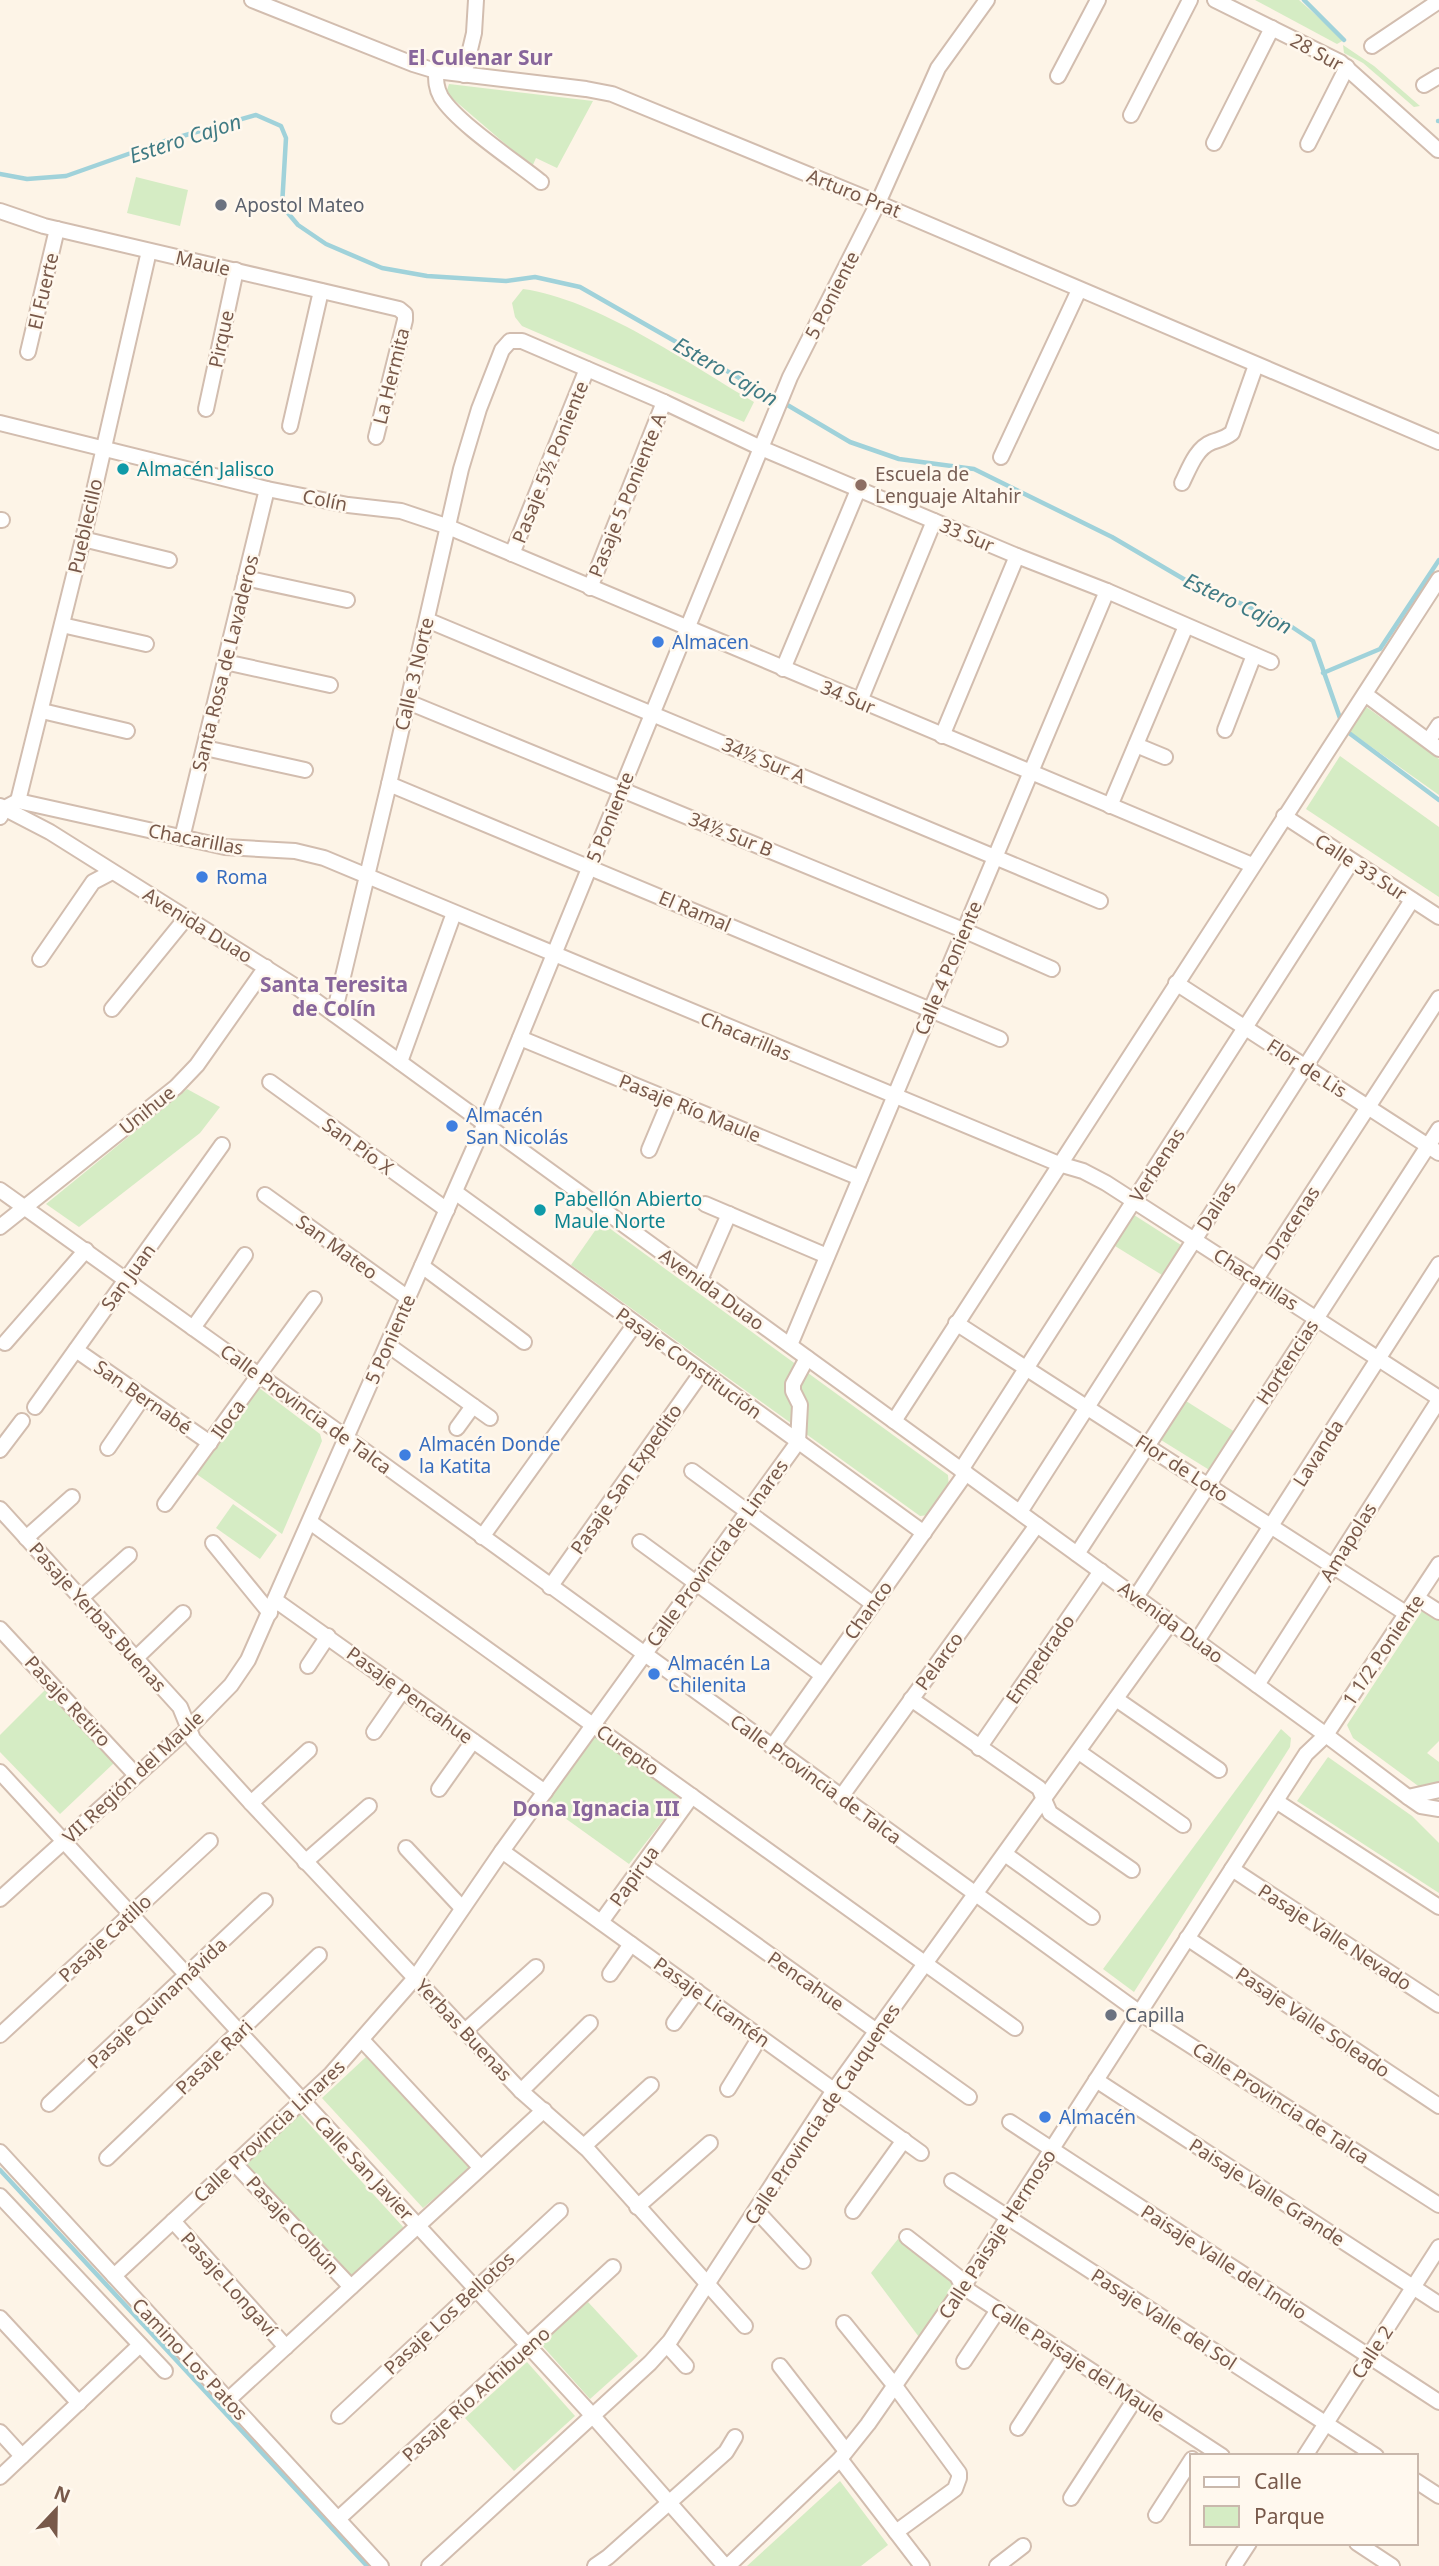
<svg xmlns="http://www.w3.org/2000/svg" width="1439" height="2566" viewBox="0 0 1439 2566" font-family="'Noto Sans',sans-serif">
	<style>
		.green { fill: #d5ecc4 }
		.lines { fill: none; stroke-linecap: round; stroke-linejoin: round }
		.stream { stroke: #a0d2da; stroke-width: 4.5 }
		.minor-casing { stroke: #d2bdaf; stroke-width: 18 }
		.minor { stroke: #fff; stroke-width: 14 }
		.worship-dot { fill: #6b7280; stroke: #fff8ee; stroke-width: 2.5 }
		.culture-dot { fill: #0f9aa8; stroke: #fff8ee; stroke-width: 2.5 }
		.education-dot { fill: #8d6e63; stroke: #fff8ee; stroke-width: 2.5 }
		.shop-dot { fill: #3f7fe0; stroke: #fff8ee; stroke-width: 2.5 }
		.labels { text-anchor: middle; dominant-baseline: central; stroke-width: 5; stroke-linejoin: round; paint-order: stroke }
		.street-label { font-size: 19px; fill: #78594a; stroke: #fff8ee }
		.worship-label { font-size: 19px; fill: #5b616d; stroke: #fff8ee; text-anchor: start }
		.culture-label { font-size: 19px; fill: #0d838f; stroke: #fff8ee; text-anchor: start }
		.education-label { font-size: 19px; fill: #785e54; stroke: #fff8ee; text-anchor: start }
		.shop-label { font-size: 19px; fill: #366cbe; stroke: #fff8ee; text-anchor: start }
		.neighbourhood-label { font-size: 21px; font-weight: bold; fill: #88669b; stroke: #fff8ee }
		.water-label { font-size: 21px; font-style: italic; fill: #407b84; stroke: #fff8ee }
	</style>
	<rect width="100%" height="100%" fill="#fdf4e7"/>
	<!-- green -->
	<g class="green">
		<polygon points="1255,0 1299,0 1344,40 1337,44"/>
		<polygon points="1343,45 1374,66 1420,106 1414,107 1363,63 1344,53"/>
		<polygon points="449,84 593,101 557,168 536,158 532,167 446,93"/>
		<polygon points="136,177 188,190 180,226 127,213"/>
		<path d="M523 289C597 299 689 364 754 402L744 422 522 326 515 317 512 303Z"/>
		<polygon points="1365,706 1439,759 1439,795 1349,731"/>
		<polygon points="1340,756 1439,827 1439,897 1306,809"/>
		<polygon points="187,1089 220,1107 200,1133 79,1227 46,1204"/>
		<polygon points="1134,1215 1181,1245 1162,1275 1115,1246"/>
		<polygon points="601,1222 948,1475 949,1488 929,1515 920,1516 571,1265"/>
		<polygon points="258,1387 320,1434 322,1441 282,1534 195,1473"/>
		<polygon points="1186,1401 1235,1432 1211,1471 1161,1440"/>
		<polygon points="233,1504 277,1535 260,1559 216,1528"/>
		<polygon points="1426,1605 1439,1614 1439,1741 1427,1753 1439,1762 1439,1782 1421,1788 1353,1738 1347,1725"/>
		<polygon points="45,1690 114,1763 60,1814 0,1752 0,1735"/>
		<polygon points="1281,1729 1291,1738 1290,1747 1134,1992 1103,1969"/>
		<polygon points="596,1732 683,1795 629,1864 544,1803"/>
		<polygon points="1328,1757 1412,1816 1439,1843 1439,1893 1297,1801"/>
		<polygon points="366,2057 470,2168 423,2208 322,2098"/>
		<polygon points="300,2114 405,2229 352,2280 245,2164"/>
		<polygon points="898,2239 957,2282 919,2337 871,2273"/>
		<polygon points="588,2302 638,2356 590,2399 540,2343"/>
		<polygon points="527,2362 575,2416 514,2471 465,2418"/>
		<polygon points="840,2481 888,2545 861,2566 747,2566"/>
	</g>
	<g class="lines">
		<!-- stream -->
		<g class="stream">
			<polyline points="1304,0 1344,40"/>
			<polyline points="1438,121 1439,121"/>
			<polyline points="0,174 27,179 66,176 165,141 256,115 281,126 286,138 282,206 298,225 326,244 382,268 427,276 506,281 535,277 580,287 776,399"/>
			<polyline points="784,403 850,442 899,459 974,469 1112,537 1187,581 1283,621 1313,641 1341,721"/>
			<polyline points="1323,673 1380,649 1439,560"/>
			<polyline points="1345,730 1439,800"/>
			<polyline points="0,2170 367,2566"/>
		</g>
		<!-- minor casing -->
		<g class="minor-casing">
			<g id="minor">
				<polyline points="252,0 413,64 436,71 586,89 612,94 878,203 1439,442"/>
				<polyline points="1215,0 1340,62 1438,150"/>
				<polyline points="1372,46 1439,1"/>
				<path d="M436 71C436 81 436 88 441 97 458 124 515 161 541 182"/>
				<polyline points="464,75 474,33 476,0"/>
				<polyline points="1058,76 1098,0"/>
				<polyline points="1424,85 1439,76"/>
				<polyline points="1131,115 1190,0"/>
				<polyline points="1214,143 1272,28"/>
				<polyline points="1308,144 1347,67"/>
				<polyline points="0,211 44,226 399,309 405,314 405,320 376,437"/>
				<polyline points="28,352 57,229"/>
				<polyline points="206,409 236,270"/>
				<polyline points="0,423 267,489 348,505 401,511 446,526 1252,865"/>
				<polyline points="290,426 321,291"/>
				<polyline points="1001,457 1079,290"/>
				<path d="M1182 483C1189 469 1196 448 1212 442 1220 439 1224 439 1232 433L1256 365"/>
				<polyline points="0,520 2,520"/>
				<polyline points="83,539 169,560"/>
				<polyline points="512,554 587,369"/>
				<polyline points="245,578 347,600"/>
				<polyline points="590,588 664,402"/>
				<polyline points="427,620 1100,901"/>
				<polyline points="62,625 146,644"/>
				<polyline points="225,662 330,685"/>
				<polyline points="783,669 858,490"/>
				<polyline points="1365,694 1439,749"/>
				<polyline points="860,701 934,521"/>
				<polyline points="408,702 963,930 1052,969"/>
				<polyline points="42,711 127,731"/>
				<polyline points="1225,730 1254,655"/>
				<polyline points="942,736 1017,556"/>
				<polyline points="1429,740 1439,725"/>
				<polyline points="1136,745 1165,757"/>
				<polyline points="205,748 305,770"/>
				<polyline points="389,784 1000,1039"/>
				<polyline points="18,801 83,539 149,251"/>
				<polyline points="0,806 50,832 298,988 1326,1735 1408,1797 1421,1806 1439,1809"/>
				<polyline points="1110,806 1186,626"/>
				<polyline points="1284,816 1439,917"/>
				<polyline points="0,817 5,808 18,801 225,847 295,851 324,858 1059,1164 1083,1171 1106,1183 1439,1398"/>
				<polyline points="182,838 267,489"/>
				<polyline points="40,959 93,882 112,872"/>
				<polyline points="1176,983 1439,1153"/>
				<polyline points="112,1009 186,918"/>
				<polyline points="334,1014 389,784 461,469 479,409 502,350 510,341 522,341 664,402 761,448 1017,556 1107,591 1271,662"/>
				<polyline points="520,1038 860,1178"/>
				<polyline points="400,1062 454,913"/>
				<polyline points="270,1082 447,1210"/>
				<polyline points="649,1150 670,1100"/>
				<polyline points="0,1190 347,1438 1140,2013 1439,2205"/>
				<polyline points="455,1192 924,1533"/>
				<polyline points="265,1195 408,1298"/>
				<polyline points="705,1204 827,1256"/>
				<polyline points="0,1227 176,1087 197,1065 266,967"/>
				<polyline points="422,1266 524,1342"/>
				<polyline points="700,1280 729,1214"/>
				<polyline points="956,1323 1407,1614"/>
				<polyline points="193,1328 245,1255"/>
				<polyline points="5,1343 86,1250"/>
				<polyline points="388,1345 490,1418"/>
				<polyline points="790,1345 1107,591"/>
				<polyline points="76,1350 210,1443"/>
				<polyline points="35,1407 222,1145"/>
				<polyline points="894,1421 1439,579"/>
				<polyline points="457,1428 473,1406"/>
				<polyline points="108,1448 143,1397"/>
				<polyline points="0,1450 22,1421"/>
				<polyline points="961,1470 1352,861"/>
				<polyline points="692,1471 872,1603"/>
				<polyline points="165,1504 314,1299"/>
				<polyline points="0,1509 180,1707 193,1739 251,1803 521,2091 588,2150 745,2326"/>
				<polyline points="1020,1512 1412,900"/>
				<polyline points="310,1522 1015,2028"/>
				<polyline points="482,1537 635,1324"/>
				<polyline points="26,1538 72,1497"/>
				<polyline points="640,1542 822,1675"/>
				<polyline points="213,1543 270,1613"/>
				<polyline points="1077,1554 1439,998"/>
				<polyline points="550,1587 702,1372"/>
				<polyline points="1136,1597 1439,1129"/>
				<polyline points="81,1598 129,1555"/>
				<polyline points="1417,1598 1439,1612"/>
				<polyline points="275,1600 545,1792"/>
				<polyline points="0,1629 135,1774"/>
				<polyline points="1197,1641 1439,1264"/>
				<polyline points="136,1658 183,1613"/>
				<polyline points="308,1666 328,1636"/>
				<polyline points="1257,1685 1439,1400"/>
				<polyline points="911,1699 1039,1788 1050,1813 1132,1870"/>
				<polyline points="1116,1699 1219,1770"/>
				<polyline points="374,1732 403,1690"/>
				<polyline points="772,1747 966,1473"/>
				<polyline points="979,1748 1101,1571"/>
				<polyline points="1079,1752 1183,1825"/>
				<polyline points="0,1772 592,2415 725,2566"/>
				<polyline points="439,1789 473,1741"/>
				<polyline points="841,1797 1037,1525"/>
				<polyline points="1408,1797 1439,1790"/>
				<polyline points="1276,1801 1439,1907"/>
				<polyline points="251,1803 309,1750"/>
				<polyline points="406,1848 462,1908"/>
				<polyline points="502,1851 921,2153"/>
				<polyline points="1005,1854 1092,1917"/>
				<polyline points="305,1862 369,1806"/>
				<polyline points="644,1865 969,2097"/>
				<polyline points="1232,1869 1439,2005"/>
				<polyline points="0,1899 188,1729 231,1685 248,1660 485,1123 790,377 878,203 938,68 987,0"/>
				<polyline points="601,1922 692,1796"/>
				<polyline points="1187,1938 1439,2106"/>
				<polyline points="610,1974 631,1944"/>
				<polyline points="674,2023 697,1991"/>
				<polyline points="465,2031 536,1967"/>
				<polyline points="0,2035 210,1841"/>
				<polyline points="363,2041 480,2167"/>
				<polyline points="1096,2080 1439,2304"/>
				<polyline points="728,2089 760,2037"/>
				<polyline points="521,2091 590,2023"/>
				<polyline points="49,2104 265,1901"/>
				<polyline points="1010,2122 1439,2402"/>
				<polyline points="584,2146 651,2085"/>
				<polyline points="0,2152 381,2566"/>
				<polyline points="107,2158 319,1955"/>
				<polyline points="235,2164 351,2287"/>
				<polyline points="952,2181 1376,2456"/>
				<polyline points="0,2196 165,2371"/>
				<polyline points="637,2207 710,2143"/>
				<polyline points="756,2210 803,2261"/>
				<polyline points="853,2211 904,2140"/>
				<polyline points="173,2221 286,2347"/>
				<polyline points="907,2237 957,2276 963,2287 1222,2456"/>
				<polyline points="114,2276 331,2074 415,1978 502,1851 798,1442 800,1405 793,1391 793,1384 807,1358"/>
				<polyline points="0,2318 79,2403"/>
				<polyline points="844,2323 895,2386 959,2473 959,2478 955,2489 896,2532"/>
				<polyline points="667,2345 686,2366"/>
				<polyline points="964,2361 998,2310"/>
				<polyline points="780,2366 846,2451"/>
				<polyline points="228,2400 544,2110"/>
				<polyline points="339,2416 560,2211"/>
				<polyline points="1018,2428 1066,2354"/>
				<polyline points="0,2432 22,2456"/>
				<polyline points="1305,2456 1439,2247"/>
				<polyline points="840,2459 922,2566"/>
				<polyline points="0,2477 140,2345"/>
				<polyline points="1416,2481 1439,2496"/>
				<polyline points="1071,2498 1135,2399"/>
				<polyline points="1156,2515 1192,2459"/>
				<polyline points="338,2519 613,2267"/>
				<polyline points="1357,2543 1392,2566"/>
				<polyline points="429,2566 650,2363 670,2341 834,2090 1171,1622"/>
				<polyline points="595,2566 608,2557 726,2452 735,2437"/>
				<polyline points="728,2566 840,2459 868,2424 963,2287 1306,1754 1326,1735 1439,1564"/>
				<polyline points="997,2566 1023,2546"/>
				<polyline points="1234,2566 1249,2543"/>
			</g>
		</g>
		<!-- minor -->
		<use href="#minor" class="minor"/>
	</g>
	<!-- markers -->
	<g class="worship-dot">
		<circle cx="221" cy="205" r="7"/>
		<circle cx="1111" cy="2015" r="7"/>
	</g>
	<g class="culture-dot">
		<circle cx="123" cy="469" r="7"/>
		<circle cx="540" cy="1210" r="7"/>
	</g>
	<circle class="education-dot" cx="861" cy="485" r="7"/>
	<g class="shop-dot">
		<circle cx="658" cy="642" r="7"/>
		<circle cx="202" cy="877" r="7"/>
		<circle cx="452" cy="1126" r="7"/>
		<circle cx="405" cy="1455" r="7"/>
		<circle cx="654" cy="1674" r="7"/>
		<circle cx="1045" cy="2117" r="7"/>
	</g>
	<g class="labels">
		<!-- street labels -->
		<g class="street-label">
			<text transform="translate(1317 52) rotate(29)">28 Sur</text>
			<text transform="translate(854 193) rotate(22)">Arturo Prat</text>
			<text transform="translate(203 263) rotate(13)">Maule</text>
			<text transform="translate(43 291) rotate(-77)">El Fuerte</text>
			<text transform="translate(832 295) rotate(-63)">5 Poniente</text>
			<text transform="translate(221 339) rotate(-78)">Pirque</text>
			<text transform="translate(391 376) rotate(-76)">La Hermita</text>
			<text transform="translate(550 462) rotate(-68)">Pasaje 5½ Poniente</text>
			<text transform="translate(627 495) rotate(-68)">Pasaje 5 Poniente A</text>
			<text transform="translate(325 500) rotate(11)">Colín</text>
			<text transform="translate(85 526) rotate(-77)">Pueblecillo</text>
			<text transform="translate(967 535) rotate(23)">33 Sur</text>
			<text transform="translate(225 663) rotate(-76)">Santa Rosa de Lavaderos</text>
			<text transform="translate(414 674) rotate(-77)">Calle 3 Norte</text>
			<text transform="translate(848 697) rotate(23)">34 Sur</text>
			<text transform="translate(764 760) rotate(23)">34½ Sur A</text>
			<text transform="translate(610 817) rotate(-68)">5 Poniente</text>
			<text transform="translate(731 834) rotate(22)">34½ Sur B</text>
			<text transform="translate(196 839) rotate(11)">Chacarillas</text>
			<text transform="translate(1361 867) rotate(33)">Calle 33 Sur</text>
			<text transform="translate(695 911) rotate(23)">El Ramal</text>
			<text transform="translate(198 925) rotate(32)">Avenida Duao</text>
			<text transform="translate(948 968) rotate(-67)">Calle 4 Poniente</text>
			<text transform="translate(746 1036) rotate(23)">Chacarillas</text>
			<text transform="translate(1307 1068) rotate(33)">Flor de Lis</text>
			<text transform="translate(690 1108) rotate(22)">Pasaje Río Maule</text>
			<text transform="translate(147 1110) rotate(-39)">Unihue</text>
			<text transform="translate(358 1146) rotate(36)">San Pío X</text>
			<text transform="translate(1157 1165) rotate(-57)">Verbenas</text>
			<text transform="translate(1216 1206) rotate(-57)">Dalias</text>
			<text transform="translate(1292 1223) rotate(-57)">Dracenas</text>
			<text transform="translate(337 1247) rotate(36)">San Mateo</text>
			<text transform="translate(128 1277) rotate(-54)">San Juan</text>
			<text transform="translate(1256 1279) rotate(33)">Chacarillas</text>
			<text transform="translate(712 1289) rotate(36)">Avenida Duao</text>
			<text transform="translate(390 1339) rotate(-66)">5 Poniente</text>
			<text transform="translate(1287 1362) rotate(-57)">Hortencias</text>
			<text transform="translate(689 1363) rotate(36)">Pasaje Constitución</text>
			<text transform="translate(143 1397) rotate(35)">San Bernabé</text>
			<text transform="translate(306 1409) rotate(36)">Calle Provincia de Talca</text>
			<text transform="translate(228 1419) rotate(-54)">Iloca</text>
			<text transform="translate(1318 1453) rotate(-57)">Lavanda</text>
			<text transform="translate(1182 1468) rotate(33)">Flor de Loto</text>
			<text transform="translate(626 1479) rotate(-55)">Pasaje San Expedito</text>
			<text transform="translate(1348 1542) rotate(-58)">Amapolas</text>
			<text transform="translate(717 1553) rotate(-54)">Calle Provincia de Linares</text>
			<text transform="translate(868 1610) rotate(-54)">Chanco</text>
			<text transform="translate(98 1617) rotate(48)">Pasaje Yerbas Buenas</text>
			<text transform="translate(1171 1622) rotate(36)">Avenida Duao</text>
			<text transform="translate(1383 1650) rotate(-56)">1 1/2 Poniente</text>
			<text transform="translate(1040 1659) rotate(-55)">Empedrado</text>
			<text transform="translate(939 1661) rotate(-54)">Pelarco</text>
			<text transform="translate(410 1695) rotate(36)">Pasaje Pencahue</text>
			<text transform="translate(68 1701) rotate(47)">Pasaje Retiro</text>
			<text transform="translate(628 1750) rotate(36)">Curepto</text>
			<text transform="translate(133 1777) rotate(-43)">VII Región del Maule</text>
			<text transform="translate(816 1779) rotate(36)">Calle Provincia de Talca</text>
			<text transform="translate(634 1876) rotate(-54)">Papirua</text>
			<text transform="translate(1335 1937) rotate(33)">Pasaje Valle Nevado</text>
			<text transform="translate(105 1938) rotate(-43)">Pasaje Catillo</text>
			<text transform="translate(806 1981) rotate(35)">Pencahue</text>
			<text transform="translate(712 2002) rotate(36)">Pasaje Licantén</text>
			<text transform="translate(157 2003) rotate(-43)">Pasaje Quinamávida</text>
			<text transform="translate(1313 2022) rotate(34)">Pasaje Valle Soleado</text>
			<text transform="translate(464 2030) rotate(47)">Yerbas Buenas</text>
			<text transform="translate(214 2057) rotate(-44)">Pasaje Rari</text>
			<text transform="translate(1281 2103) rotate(33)">Calle Provincia de Talca</text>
			<text transform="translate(822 2114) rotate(-56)">Calle Provincia de Cauquenes</text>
			<text transform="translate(269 2131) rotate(-43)">Calle Provincia Linares</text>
			<text transform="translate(364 2168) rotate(47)">Calle San Javier</text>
			<text transform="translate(1267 2192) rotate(33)">Paisaje Valle Grande</text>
			<text transform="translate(293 2225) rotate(47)">Pasaje Colbún</text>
			<text transform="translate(997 2234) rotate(-57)">Calle Paisaje Hermoso</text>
			<text transform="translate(1224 2262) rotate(33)">Paisaje Valle del Indio</text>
			<text transform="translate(229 2284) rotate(48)">Pasaje Longaví</text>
			<text transform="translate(449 2313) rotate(-43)">Pasaje Los Bellotos</text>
			<text transform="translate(1164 2319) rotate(33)">Pasaje Valle del Sol</text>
			<text transform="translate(1372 2352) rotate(-57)">Calle 2</text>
			<text transform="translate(190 2359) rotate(47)">Camino Los Patos</text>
			<text transform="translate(1078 2362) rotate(33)">Calle Paisaje del Maule</text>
			<text transform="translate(476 2394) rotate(-42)">Pasaje Río Achibueno</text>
		</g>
		<!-- worship labels -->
		<g class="worship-label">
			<text x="235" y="205">Apostol Mateo</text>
			<text x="1125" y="2015">Capilla</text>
		</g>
		<!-- culture labels -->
		<g class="culture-label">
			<text x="137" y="469">Almacén Jalisco</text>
			<text x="554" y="1199">Pabellón Abierto<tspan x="554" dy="22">Maule Norte</tspan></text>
		</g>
		<!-- education labels -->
		<g class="education-label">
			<text x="875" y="474">Escuela de<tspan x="875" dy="22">Lenguaje Altahir</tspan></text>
		</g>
		<!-- shop labels -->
		<g class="shop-label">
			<text x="672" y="642">Almacen</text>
			<text x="216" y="877">Roma</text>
			<text x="466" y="1115">Almacén<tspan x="466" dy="22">San Nicolás</tspan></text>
			<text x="419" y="1444">Almacén Donde<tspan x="419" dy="22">la Katita</tspan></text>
			<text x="668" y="1663">Almacén La<tspan x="668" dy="22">Chilenita</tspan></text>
			<text x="1059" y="2117">Almacén</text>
		</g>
		<!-- neighbourhood labels -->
		<g class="neighbourhood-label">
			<text x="480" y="57">El Culenar Sur</text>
			<text x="334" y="984">Santa Teresita<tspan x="334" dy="24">de Colín</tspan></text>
			<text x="596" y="1808">Dona Ignacia III</text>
		</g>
		<!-- water labels -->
		<g class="water-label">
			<text transform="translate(185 138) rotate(-18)">Estero Cajon</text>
			<text transform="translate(726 371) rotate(30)">Estero Cajon</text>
			<text transform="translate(1238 603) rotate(25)">Estero Cajon</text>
		</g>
	</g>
	<!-- legend -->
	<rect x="1190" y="2454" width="228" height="91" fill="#fff8ee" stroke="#c9b8ac" stroke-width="2"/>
	<rect x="1204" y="2477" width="35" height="10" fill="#ffffff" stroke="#c9b8ac" stroke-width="2"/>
	<text x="1254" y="2489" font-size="21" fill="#78594a">Calle</text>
	<rect x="1204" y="2506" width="35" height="21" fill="#d5ecc4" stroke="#c9b8ac" stroke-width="2"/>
	<text x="1254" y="2524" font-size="21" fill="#78594a">Parque</text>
	<!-- north arrow -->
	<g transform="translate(56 2510) rotate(22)" stroke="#fff8ee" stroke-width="5" paint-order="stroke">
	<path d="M0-5L12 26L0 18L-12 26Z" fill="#78594a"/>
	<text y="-10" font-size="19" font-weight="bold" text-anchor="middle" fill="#78594a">N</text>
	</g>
</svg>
